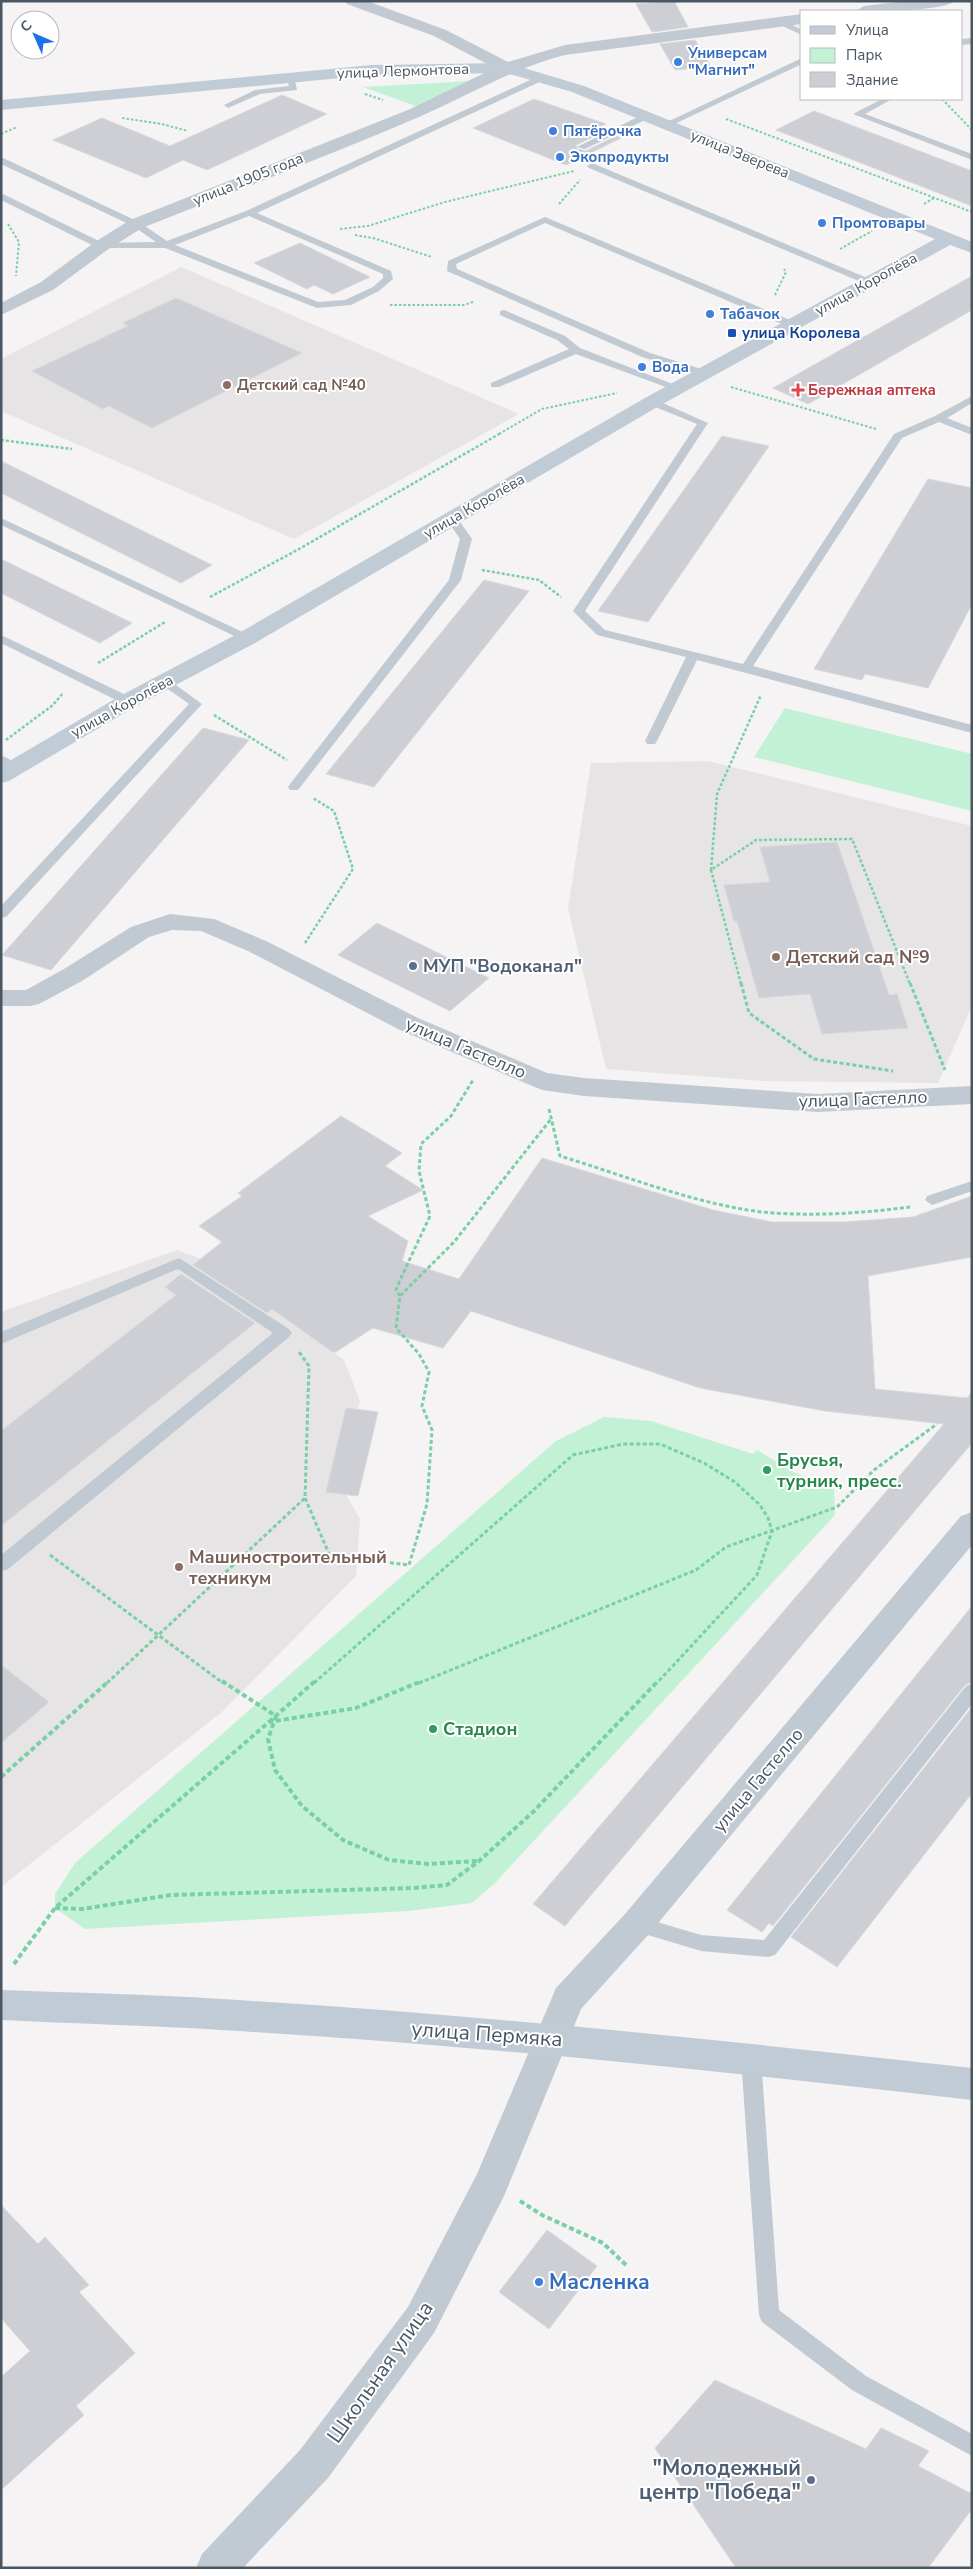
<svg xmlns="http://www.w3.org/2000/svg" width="973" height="2569" viewBox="0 0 973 2569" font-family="'Nunito Sans',sans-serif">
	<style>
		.education { fill: #e6e4e5 }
		.green { fill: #c3f1d5 }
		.building { fill: #cdcfd5; stroke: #d7d9de }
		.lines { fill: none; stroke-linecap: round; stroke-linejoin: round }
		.path-far3 { stroke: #7ad0a6; stroke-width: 2; stroke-dasharray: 2.5 2; stroke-linecap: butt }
		.path-far2 { stroke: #7ad0a6; stroke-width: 2.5; stroke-dasharray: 3 2; stroke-linecap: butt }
		.path-far1 { stroke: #7ad0a6; stroke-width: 3; stroke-dasharray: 4 2.5; stroke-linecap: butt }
		.path { stroke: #7ad0a6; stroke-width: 4; stroke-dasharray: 5 3; stroke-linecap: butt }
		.lane { fill: #c1cad2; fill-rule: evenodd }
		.street { fill: #c1cad2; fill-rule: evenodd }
		.secondary { fill: #c1cbd6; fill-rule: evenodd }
		.shop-dot { fill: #3f7fe0; stroke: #fff; stroke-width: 2 }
		.transit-dot { fill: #1a4fb4; stroke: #fff; stroke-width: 2 }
		.education-dot { fill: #8d6e63; stroke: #fff; stroke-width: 2 }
		.health-dot { fill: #e0444e; stroke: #fff; stroke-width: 2 }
		.service-dot { fill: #5c6f8a; stroke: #fff; stroke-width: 2 }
		.leisure-dot { fill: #2e9e5b; stroke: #fff; stroke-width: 2 }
		.labels { text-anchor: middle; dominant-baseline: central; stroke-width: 4; stroke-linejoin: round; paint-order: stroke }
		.far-shop-label { font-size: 15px; font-weight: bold; fill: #366cbe; stroke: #fff; text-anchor: start }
		.far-street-label { font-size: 15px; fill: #4a5661; stroke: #fff }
		.far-transit-label { font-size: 15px; font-weight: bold; fill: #164399; stroke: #fff; text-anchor: start }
		.far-education-label { font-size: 15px; font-weight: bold; fill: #785e54; stroke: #fff; text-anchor: start }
		.far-health-label { font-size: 15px; font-weight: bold; fill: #be3a42; stroke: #fff; text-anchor: start }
		.education-label { font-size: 18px; font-weight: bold; fill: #785e54; stroke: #fff; text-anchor: start }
		.service-label { font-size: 18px; font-weight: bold; fill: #4e5e75; stroke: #fff; text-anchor: start }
		.street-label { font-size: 18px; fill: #4a5661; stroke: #fff }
		.leisure-label { font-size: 18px; font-weight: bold; fill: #27864d; stroke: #fff; text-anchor: start }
		.near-street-label { font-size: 21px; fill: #4a5661; stroke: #fff }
		.near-shop-label { font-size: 21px; font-weight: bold; fill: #366cbe; stroke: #fff; text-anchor: start }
		.near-service-label { font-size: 21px; font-weight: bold; fill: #4e5e75; stroke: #fff; text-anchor: end }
	</style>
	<rect width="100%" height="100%" fill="#f5f3f3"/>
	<!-- education -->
	<g class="education">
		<polygon points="181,267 519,414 294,539 1,411 1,359"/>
		<polygon points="708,761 972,826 972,1006 938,1083 763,1081 606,1069 568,908 591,763"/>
		<polygon points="177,1250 211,1263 344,1360 360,1401 340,1484 360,1519 356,1576 222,1712 1,1887 1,1312"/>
	</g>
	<!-- green -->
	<g class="green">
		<polygon points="471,81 416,106 363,87"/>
		<polygon points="785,708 972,754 972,811 754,757"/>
		<polygon points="604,1417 651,1421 753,1454 757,1450 791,1471 834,1489 835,1515 494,1884 472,1903 409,1911 85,1929 55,1908 55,1894 75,1863 556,1441"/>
	</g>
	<!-- building -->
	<g class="building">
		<polygon points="674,1 688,27 652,32 636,4"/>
		<polygon points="695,40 711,67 675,70 660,44"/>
		<polygon points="282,95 327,114 207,170 183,160 146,178 53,140 102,118 170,146"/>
		<polygon points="534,99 606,124 598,128 605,131 576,145 577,149 586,151 616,136 621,138 566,165 473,128"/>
		<polygon points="814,111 972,171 972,206 776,130"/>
		<polygon points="300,243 370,277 333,294 314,285 307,289 254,263"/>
		<polygon points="972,276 972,310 808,404 773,388"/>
		<polygon points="176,298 302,353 152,428 109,406 103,409 32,371 128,326 123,323"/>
		<polygon points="722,436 769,446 648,622 598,611"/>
		<polygon points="1,461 212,565 181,583 1,493"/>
		<polygon points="928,479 972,488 972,604 928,688 865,674 862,680 814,669"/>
		<polygon points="1,559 132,623 100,643 1,593"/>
		<polygon points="484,580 529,591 374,787 326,774"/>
		<polygon points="203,728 249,740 51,970 2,955"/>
		<polygon points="837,842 889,995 897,994 908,1028 822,1034 810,994 759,998 737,921 734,921 724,885 770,882 760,847"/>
		<polygon points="377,923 489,978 450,1011 338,955"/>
		<polygon points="341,1116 402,1153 385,1166 423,1190 368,1216 408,1241 402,1261 459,1279 542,1158 713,1210 772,1222 844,1222 913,1217 972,1196 972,1257 868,1276 875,1389 967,1398 972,1392 972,1443 565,1926 533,1904 944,1424 825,1411 700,1388 471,1311 443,1348 373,1328 334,1353 272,1309 267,1313 193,1265 222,1242 199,1226 242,1196 238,1193"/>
		<polygon points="181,1274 255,1323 1,1526 1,1431 176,1295 165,1287"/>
		<polygon points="346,1408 378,1412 358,1496 326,1492"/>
		<polygon points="972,1606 972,1682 965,1685 773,1926 769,1923 762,1932 727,1910"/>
		<polygon points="1,1665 49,1702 1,1743"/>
		<polygon points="972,1707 972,1793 837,1967 791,1937"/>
		<polygon points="1,2205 38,2244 45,2237 89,2285 79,2292 135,2353 76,2406 84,2415 1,2490 1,2377 30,2351 1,2318"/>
		<polygon points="547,2230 597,2266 549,2329 499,2292"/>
		<polygon points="715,2380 866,2449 881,2428 929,2451 918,2466 972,2494 972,2509 928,2568 736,2568 655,2448"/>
	</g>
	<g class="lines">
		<!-- path-far3 -->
		<g class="path-far3">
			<polyline points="365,94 383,100"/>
			<polyline points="942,99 972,130"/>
			<polyline points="122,118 162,124 188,131"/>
			<polyline points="726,119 972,212"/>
			<polyline points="1,134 17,127"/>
			<polyline points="559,204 580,180"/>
			<polyline points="924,204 934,198"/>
			<polyline points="8,224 19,242 16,276"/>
			<polyline points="340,229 368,226 445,202 574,171"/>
			<polyline points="355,235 373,238 432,257"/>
			<polyline points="840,249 872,231"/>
			<polyline points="775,295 786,272 784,269"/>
			<polyline points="390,305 464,305 473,302"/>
			<polyline points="731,387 876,429"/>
			<polyline points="499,434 542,409 617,393"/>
		</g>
		<!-- path-far2 -->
		<g class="path-far2">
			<polyline points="1,440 72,449"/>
			<polyline points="482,570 539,580 561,597"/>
			<polyline points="210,597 299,549 501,433"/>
			<polyline points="98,663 165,622"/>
			<polyline points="214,715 287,760"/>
			<polyline points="6,740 53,705 63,693"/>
			<polyline points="711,870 717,794 761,695"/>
			<polyline points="305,943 353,869 334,811 313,798"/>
			<polyline points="741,984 711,870 756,840 852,839 910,984"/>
		</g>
		<!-- path-far1 -->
		<g class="path-far1">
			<polyline points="741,983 749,1013 814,1059 893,1071"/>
			<polyline points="910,983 945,1070"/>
			<path d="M549 1109 560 1156C626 1176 706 1208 773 1213 820 1216 864 1213 910 1207"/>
			<polyline points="400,1296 396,1290 400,1280 430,1216 419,1171 421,1144 451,1116 473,1080"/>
			<polyline points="305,1498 330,1556 409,1565 427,1504 432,1430 422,1406 429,1372 419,1354 396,1328 400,1296 454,1242 551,1119"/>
			<polyline points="50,1555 223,1683"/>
			<polyline points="107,1683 305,1498 309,1366 299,1352"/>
			<polyline points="314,1683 573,1455 623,1444 660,1444 704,1463 735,1482 760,1505 768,1518 772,1531 757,1575 657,1683"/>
			<polyline points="419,1683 696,1570 726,1547 837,1507 874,1470 937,1424"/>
		</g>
		<!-- path -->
		<g class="path">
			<polyline points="222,1681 276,1716 268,1739 275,1770 302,1806 343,1840 389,1860 428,1864 478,1861"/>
			<polyline points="269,1722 315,1681"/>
			<polyline points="1,1777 109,1681"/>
			<polyline points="55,1908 82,1909 171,1895 414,1888 447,1885 479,1861 533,1812 658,1681"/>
			<polyline points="14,1964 55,1908 269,1722 356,1708 422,1681"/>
			<polyline points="520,2201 542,2215 603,2243 627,2266"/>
		</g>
		<!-- lane -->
		<g class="lane">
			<polygon points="779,18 802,30 802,35 776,23 775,21"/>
			<polygon points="972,38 972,44 962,45 962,39"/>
			<polygon points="802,58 802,64 670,126 663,124"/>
			<polygon points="290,73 294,76 297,90 260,94 228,108 224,105 255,90 289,86 286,76"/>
			<path d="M543 74 547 77 546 79 257 213 391 271 393 279 379 291 351 305 317 308 165 248H98L1 200V193L103 243 156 242 133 226 1 164V157L139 222 167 241 246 211ZM249 216 383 274V278L373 287 345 300 318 302 175 245Z"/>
			<polygon points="882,99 892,99 865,114 972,154 972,160 853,114"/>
			<polygon points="646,113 650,116 649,118 585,149 577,147"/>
			<polygon points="592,163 872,280 874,282 866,284 589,168 587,166"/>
			<polygon points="545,217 797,323 798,325 789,327 545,223 456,264 457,269 650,353 708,371 709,373 704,376 642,357 447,271 448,261"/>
			<polygon points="504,310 565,336 580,348 683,388 674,390 576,354 499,387 491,387 491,383 569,349 557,340 500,315 500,311"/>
			<polygon points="972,396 972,403 947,418 972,428 972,435 939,422 902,438 753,666 972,725 972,733 697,660 657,741 655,744 647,744 645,741 686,657 597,635 573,611 697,424 648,404 648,400 656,400 708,423 585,611 605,630 743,664 894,434 935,416"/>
			<polygon points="452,515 456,516 472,539 461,580 298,790 290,790 288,787 290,784 449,580 460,539 446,518"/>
			<polygon points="1,518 251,636 253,638 247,641 243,640 1,525"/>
			<polygon points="1,635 132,698 134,701 128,705 124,704 1,643"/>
			<polygon points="165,677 202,704 6,917 1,918 1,906 189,704 161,684 159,681"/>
			<polygon points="1,755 19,764 21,767 15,771 1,764"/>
			<polygon points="972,1181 972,1191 932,1205 925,1200 927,1196"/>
			<polygon points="179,1258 289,1329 292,1333 289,1337 7,1570 1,1571 1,1555 273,1333 178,1269 1,1344 1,1332"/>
			<polygon points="972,1684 972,1704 775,1955 768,1957 701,1951 631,1930 628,1924 631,1918 637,1916 701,1935 764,1940 966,1686"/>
			<polygon points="751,2049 758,2052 761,2058 779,2310 866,2376 972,2434 972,2456 852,2390 762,2322 759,2315 741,2058 744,2052"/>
		</g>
		<!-- street -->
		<g class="street">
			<path d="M345 1H367L446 30 508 62 565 45 802 14V24L565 55C513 68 468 96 419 117 328 156 235 191 142 228L107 250 53 290 1 315V303L41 282 95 242 130 220 408 110 495 68 434 36 347 4Z"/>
			<path d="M907 1H954C946 11 872 12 856 11L864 6Z"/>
			<polygon points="170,914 214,919 266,941 418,1018 547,1073 584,1078 818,1094 972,1086 972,1104 818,1112 584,1096 542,1090 400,1030 248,951 201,931 172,930 149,937 82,981 39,1004 30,1006 1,1006 1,990 26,990 64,969 131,927"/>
			<polygon points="972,1512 972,1545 649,1934 581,2009 504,2196 434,2333 328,2478 243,2568 196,2568 202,2554 300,2450 408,2307 477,2174 556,1988 625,1914 961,1516"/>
		</g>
		<!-- secondary -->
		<g class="secondary">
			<polygon points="507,63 584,86 972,242 972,253 950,245 659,406 255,643 136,706 9,781 1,783 1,766 120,696 239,633 645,398 935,239 572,92 506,73 372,75 1,110 1,100 372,65"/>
			<path d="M1 1990C75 1993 148 1994 221 1999 472 2014 722 2040 972 2068V2100C722 2071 472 2045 221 2030 148 2025 75 2024 1 2020Z"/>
		</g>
	</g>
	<!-- markers -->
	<g class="shop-dot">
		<circle cx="678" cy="62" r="5"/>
		<circle cx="553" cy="131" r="5"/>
		<circle cx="560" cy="157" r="5"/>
		<circle cx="822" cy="223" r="5"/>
		<circle cx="710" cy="314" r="5"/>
		<circle cx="642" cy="367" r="5"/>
		<circle cx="539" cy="2282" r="5"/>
	</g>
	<rect class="transit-dot" x="727" y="328" width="10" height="10" rx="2.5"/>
	<g class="education-dot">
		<circle cx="227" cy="385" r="5"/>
		<circle cx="776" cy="957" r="5"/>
		<circle cx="179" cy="1567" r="5"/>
	</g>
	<path class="health-dot" d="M795.5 382.5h5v5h5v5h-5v5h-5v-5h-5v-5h5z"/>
	<g class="service-dot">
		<circle cx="413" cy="966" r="5"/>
		<circle cx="811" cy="2480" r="5"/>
	</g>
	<g class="leisure-dot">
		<circle cx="767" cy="1470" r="5"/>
		<circle cx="433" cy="1729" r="5"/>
	</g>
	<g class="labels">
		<!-- far-shop labels -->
		<g class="far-shop-label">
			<text x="688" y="53">Универсам<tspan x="688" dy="17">"Магнит"</tspan></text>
			<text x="563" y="131">Пятёрочка</text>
			<text x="570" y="157">Экопродукты</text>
			<text x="832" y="223">Промтовары</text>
			<text x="720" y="314">Табачок</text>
			<text x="652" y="367">Вода</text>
		</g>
		<!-- far-street labels -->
		<g class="far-street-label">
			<text transform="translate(403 71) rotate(-2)">улица Лермонтова</text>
			<text transform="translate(740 154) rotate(22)">улица Зверева</text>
			<text transform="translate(248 179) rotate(-22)">улица 1905 года</text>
			<text transform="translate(866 284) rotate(-29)">улица Королёва</text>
			<text transform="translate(474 506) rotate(-30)">улица Королёва</text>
			<text transform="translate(122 706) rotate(-29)">улица Королёва</text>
		</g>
		<!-- far-transit labels -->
		<g class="far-transit-label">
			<text x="742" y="333">улица Королева</text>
		</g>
		<!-- far-education labels -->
		<g class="far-education-label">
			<text x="237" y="385">Детский сад №40</text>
		</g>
		<!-- far-health labels -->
		<g class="far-health-label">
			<text x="808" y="390">Бережная аптека</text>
		</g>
		<!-- education labels -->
		<g class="education-label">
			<text x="786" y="957">Детский сад №9</text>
			<text x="189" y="1557">Машиностроительный<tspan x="189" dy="21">техникум</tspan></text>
		</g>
		<!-- service labels -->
		<g class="service-label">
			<text x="423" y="966">МУП "Водоканал"</text>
		</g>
		<!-- street labels -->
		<g class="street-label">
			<text transform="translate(466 1048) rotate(23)">улица Гастелло</text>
			<text transform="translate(863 1099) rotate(-2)">улица Гастелло</text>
			<text transform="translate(758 1780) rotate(-50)">улица Гастелло</text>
		</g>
		<!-- leisure labels -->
		<g class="leisure-label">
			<text x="777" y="1460">Брусья,<tspan x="777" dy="21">турник, пресс.</tspan></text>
			<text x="443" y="1729">Стадион</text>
		</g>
		<!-- near-street labels -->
		<g class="near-street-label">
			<text transform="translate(487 2034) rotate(4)">улица Пермяка</text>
			<text transform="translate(380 2372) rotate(-55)">Школьная улица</text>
		</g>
		<!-- near-shop labels -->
		<g class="near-shop-label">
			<text x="549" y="2282">Масленка</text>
		</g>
		<!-- near-service labels -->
		<g class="near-service-label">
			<text x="801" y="2468">"Молодежный<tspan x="801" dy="24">центр "Победа"</tspan></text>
		</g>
	</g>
	<!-- border -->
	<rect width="973" height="2569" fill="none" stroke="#4a5661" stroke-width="5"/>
	<!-- legend -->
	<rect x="800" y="10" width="162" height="90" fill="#ffffff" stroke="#b7bbc0"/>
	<rect x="810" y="26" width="25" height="8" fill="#c1cbd6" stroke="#b7bbc0"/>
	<text x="846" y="35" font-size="15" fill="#4a5661">Улица</text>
	<rect x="810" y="48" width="25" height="15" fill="#c3f1d5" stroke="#b7bbc0"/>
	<text x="846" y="60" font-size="15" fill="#4a5661">Парк</text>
	<rect x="810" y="72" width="25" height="15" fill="#cdcfd5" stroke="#b7bbc0"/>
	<text x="846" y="85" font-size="15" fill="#4a5661">Здание</text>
	<!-- north arrow -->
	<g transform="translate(35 35) rotate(315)"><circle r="24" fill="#ffffff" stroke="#b7bbc0"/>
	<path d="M0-4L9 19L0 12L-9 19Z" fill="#1a73e8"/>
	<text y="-8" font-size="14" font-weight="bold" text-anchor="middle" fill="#4a5661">С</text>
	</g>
</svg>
